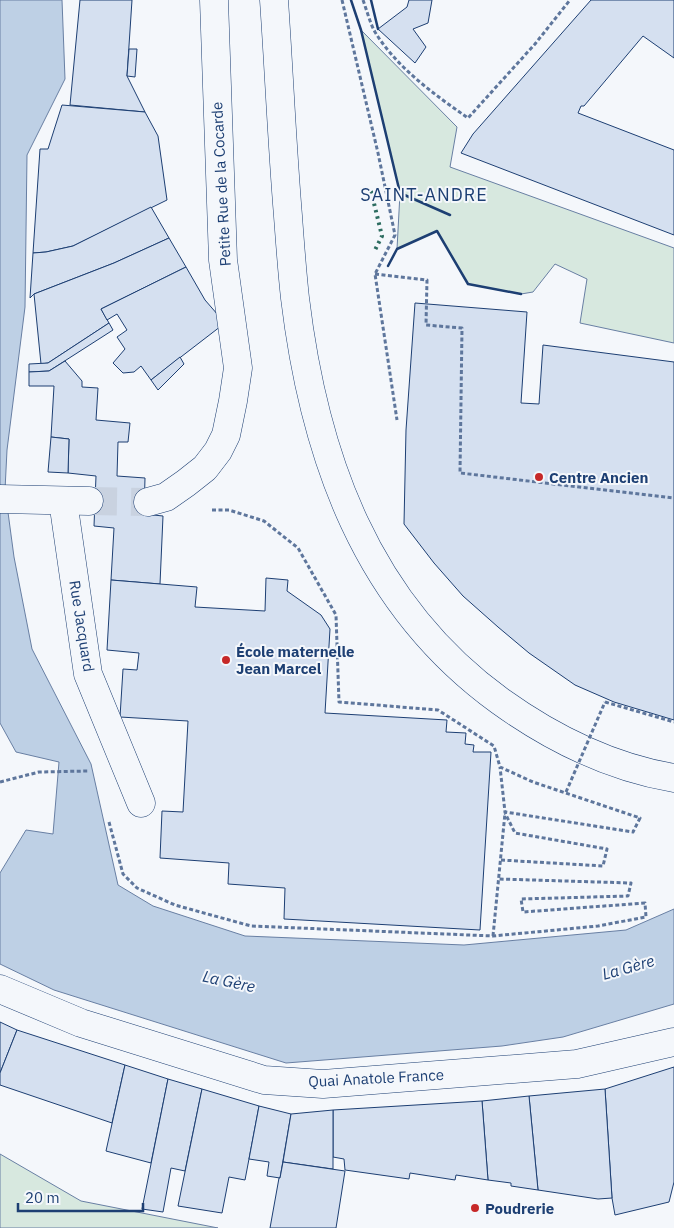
<svg xmlns="http://www.w3.org/2000/svg" width="674" height="1228" viewBox="0 0 674 1228" font-family="'IBM Plex Sans',sans-serif">
	<style>
		.green { fill: #d7e8df; stroke: #687fa3 }
		.water { fill: #bed0e5; stroke: #687fa3 }
		.building { fill: #d5e0f0; stroke: #1d3f73 }
		.lines { fill: none; stroke-linecap: round; stroke-linejoin: round }
		.minor-tunnel { stroke: #c9d2e0; stroke-width: 28; stroke-dasharray: 28 14; stroke-linecap: butt }
		.minor-casing { stroke: #1d3f73; stroke-width: 29 }
		.secondary-casing { stroke: #1d3f73; stroke-width: 29 }
		.primary-casing { stroke: #1d3f73; stroke-width: 29 }
		.path { stroke: #5e769c; stroke-width: 3; stroke-dasharray: 4 2.5; stroke-linecap: butt }
		.minor { stroke: #f4f7fb; stroke-width: 28 }
		.secondary { stroke: #f4f7fb; stroke-width: 28 }
		.primary { stroke: #f4f7fb; stroke-width: 28 }
		.path-bridge { stroke: #5e769c; stroke-width: 3; stroke-dasharray: 4 2.5; stroke-linecap: butt }
		.hedge { stroke: #2c6c60; stroke-width: 4; stroke-dasharray: 2.5 4; stroke-linecap: butt }
		.wall { stroke: #1d3f73; stroke-width: 2.5 }
		.poi-dot { fill: #c62828; stroke: #f4f7fb; stroke-width: 2 }
		.labels { text-anchor: middle; dominant-baseline: central; stroke-width: 4; stroke-linejoin: round; paint-order: stroke }
		.street-label { font-size: 15px; fill: #1d3f73; stroke: #f4f7fb }
		.poi-label { font-size: 15px; font-weight: bold; fill: #1d3f73; stroke: #f4f7fb; text-anchor: start }
		.water-label { font-size: 16px; font-style: italic; fill: #1d3f73; stroke: #f4f7fb }
		.quarter-label { font-size: 18px; letter-spacing: 1px; fill: #1d3f73; stroke: #f4f7fb }
	</style>
	<rect width="100%" height="100%" fill="#f4f7fb"/>
	<!-- green -->
	<g class="green">
		<polygon points="361,30 457,127 450,167 674,248 674,343 580,323 587,279 555,264 533,292 521,294 468,284 437,231 397,249 400,193"/>
		<polygon points="0,1154 81,1201 218,1228 0,1228"/>
	</g>
	<!-- water -->
	<polygon class="water" points="0,0 62,0 65,79 27,155 25,307 7,450 5,490 14,557 32,649 91,764 118,885 153,906 245,936 464,945 626,930 674,909 674,1004 563,1037 502,1046 286,1063 54,990 0,964 0,873 26,830 53,834 59,762 16,752 0,723"/>
	<!-- building -->
	<g class="building">
		<polygon points="80,0 132,0 127,76 145,112 70,105"/>
		<polygon points="409,0 432,0 428,23 413,29 426,47 415,63 378,29 407,7"/>
		<polygon points="591,0 674,0 674,58 643,36 584,106 581,106 578,113 674,150 674,235 461,153 473,134"/>
		<polygon points="129,49 137,49 135,77 127,76"/>
		<polygon points="62,105 145,112 158,136 167,200 73,246 46,252 33,253 40,149 48,149"/>
		<polygon points="151,207 169,238 114,263 34,294 30,298 33,253 46,252 73,246"/>
		<polygon points="169,238 186,267 101,309 109,323 48,363 41,364 34,294 114,263"/>
		<polygon points="186,267 205,300 225,323 151,380 141,366 134,372 123,373 113,363 125,349 117,337 127,330 117,314 107,320 101,309"/>
		<polygon points="415,303 527,312 521,403 539,404 543,345 674,362 674,720 614,702 575,685 529,653 498,627 463,596 434,563 404,524 406,430"/>
		<polygon points="109,323 113,330 49,371 29,372 29,364 48,363"/>
		<polygon points="180,357 184,364 158,390 151,380"/>
		<polygon points="65,361 82,381 82,387 98,388 96,420 130,423 128,442 118,442 117,476 145,478 144,514 163,516 160,584 111,580 114,528 94,526 96,476 68,473 69,439 51,437 54,386 29,386 29,372 49,371"/>
		<polygon points="51,437 69,439 68,473 48,472"/>
		<polygon points="266,578 288,580 287,591 321,615 330,629 325,713 447,720 446,732 466,733 465,744 474,745 473,752 491,752 480,930 284,919 285,888 228,884 229,863 160,858 162,811 183,812 188,721 120,717 123,669 137,670 139,653 107,650 111,580 197,587 195,607 265,611"/>
		<polygon points="0,1022 17,1030 0,1073"/>
		<polygon points="17,1030 125,1065 112,1123 0,1085 0,1073"/>
		<polygon points="125,1065 168,1079 151,1163 106,1151"/>
		<polygon points="674,1067 674,1182 669,1202 615,1215 612,1198 605,1089"/>
		<polygon points="168,1079 202,1089 185,1171 171,1168 163,1212 142,1209"/>
		<polygon points="202,1089 259,1106 245,1180 229,1177 222,1213 178,1206"/>
		<polygon points="605,1089 612,1198 598,1199 538,1190 529,1096"/>
		<polygon points="529,1096 538,1190 511,1186 511,1183 488,1180 482,1101"/>
		<polygon points="482,1101 488,1180 456,1175 455,1180 410,1173 409,1179 345,1170 344,1159 333,1157 333,1110"/>
		<polygon points="259,1106 291,1114 280,1178 267,1176 269,1162 249,1159"/>
		<polygon points="333,1110 333,1169 283,1162 291,1114"/>
		<polygon points="283,1162 345,1171 336,1228 270,1228 279,1178 280,1178"/>
	</g>
	<g class="lines">
		<!-- minor-tunnel -->
		<polyline class="minor-tunnel" points="89,501 148,502"/>
		<!-- minor casing -->
		<g class="minor-casing">
			<g id="minor">
				<polyline points="0,499 89,501"/>
				<polyline points="63,501 88,674 141,803"/>
				<polyline points="148,502 166,497 186,483 205,468 218,451 226,435 233,401 238,368 223,260 214,0"/>
			</g>
		</g>
		<!-- secondary casing -->
		<g class="secondary-casing">
			<polyline id="secondary" points="0,989 81,1023 264,1080 323,1084 577,1064 674,1042"/>
		</g>
		<!-- primary casing -->
		<g class="primary-casing">
			<path id="primary" d="M274 0C279 72 282 144 288 216 290 243 292 271 295 298 314 456 366 604 500 701 553 739 609 767 674 778"/>
		</g>
		<!-- path -->
		<g class="path">
			<polyline points="342,0 378,153 395,235 375,274 397,420"/>
			<path d="M363 0C367 11 370 23 375 32 397 68 435 95 468 118L535 44 570 0"/>
			<polyline points="375,274 427,280 426,325 462,328 460,473 674,498"/>
			<polyline points="212,510 229,510 264,521 298,548 336,615 339,702 438,710 494,746 500,767 533,782 640,818 633,832 505,812 500,767"/>
			<polyline points="605,702 674,722"/>
			<polyline points="0,782 39,772 88,771"/>
			<polyline points="109,822 123,874 137,888 175,905 251,926 493,936 598,926 646,917 645,903 523,912 521,899 628,896 631,883 499,879"/>
			<polyline points="501,860 603,866 607,849 515,833 505,813"/>
			<polyline points="493,936 505,813"/>
		</g>
		<!-- minor -->
		<use href="#minor" class="minor"/>
		<!-- secondary -->
		<use href="#secondary" class="secondary"/>
		<!-- primary -->
		<use href="#primary" class="primary"/>
		<!-- path-bridge -->
		<polyline class="path-bridge" points="566,792 605,702"/>
		<!-- hedge -->
		<polyline class="hedge" points="371,191 382,236 374,252"/>
		<!-- wall -->
		<g class="wall">
			<polyline points="351,0 361,30 400,193 450,215"/>
			<polyline points="371,0 378,29"/>
			<polyline points="388,266 397,249 437,231 468,284 521,294"/>
		</g>
	</g>
	<!-- markers -->
	<g class="poi-dot">
		<circle cx="539" cy="477" r="5"/>
		<circle cx="226" cy="660" r="5"/>
		<circle cx="475" cy="1208" r="5"/>
	</g>
	<g class="labels">
		<!-- street labels -->
		<g class="street-label">
			<text transform="translate(221 184) rotate(-93)">Petite Rue de la Cocarde</text>
			<text transform="translate(82 626) rotate(81)">Rue Jacquard</text>
			<text transform="translate(376 1078) rotate(-3)">Quai Anatole France</text>
		</g>
		<!-- poi labels -->
		<g class="poi-label">
			<text x="549" y="477">Centre Ancien</text>
			<text x="236" y="651">École maternelle<tspan x="236" dy="17">Jean Marcel</tspan></text>
			<text x="485" y="1208">Poudrerie</text>
		</g>
		<!-- water labels -->
		<g class="water-label">
			<text transform="translate(628 967) rotate(-16)">La Gère</text>
			<text transform="translate(229 981) rotate(12)">La Gère</text>
		</g>
		<!-- quarter labels -->
		<g class="quarter-label">
			<text x="424" y="194">SAINT-ANDRE</text>
		</g>
	</g>
	<!-- scale -->
	<path d="M18 1203v8h125v-8" fill="none" stroke="#1d3f73" stroke-width="2.5"/>
	<text x="25" y="1203" font-size="15" fill="#1d3f73" stroke="#f4f7fb" stroke-width="4" paint-order="stroke">20 m</text>
</svg>
